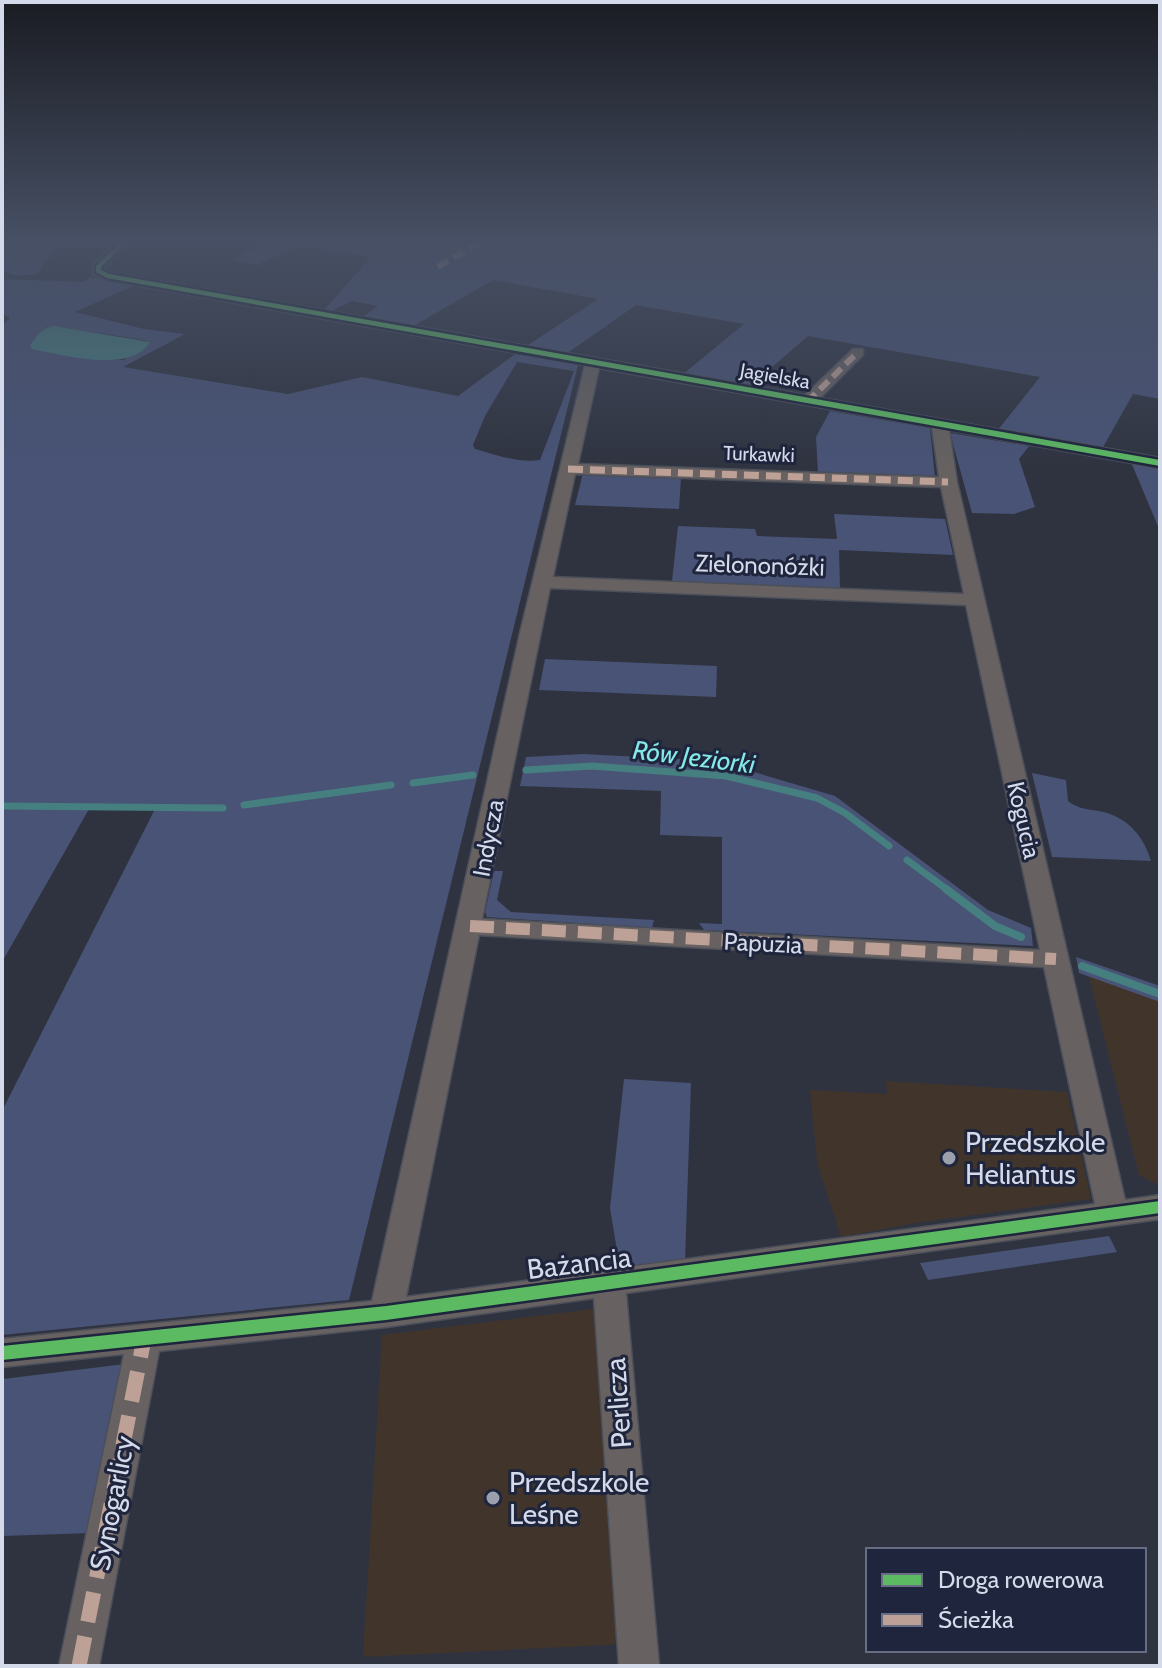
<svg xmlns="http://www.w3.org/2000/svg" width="1162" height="1668" viewBox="0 0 1162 1668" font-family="Cabin,sans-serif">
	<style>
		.education { fill: #41352b }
		.green { fill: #485376; fill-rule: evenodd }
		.water { fill: #467f80 }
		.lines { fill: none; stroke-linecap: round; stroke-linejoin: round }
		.stream-far1 { stroke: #467f80; stroke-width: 7 }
		.stream { stroke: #467f80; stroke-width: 8 }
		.minor-casing { stroke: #4b4f5a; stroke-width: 3 }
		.minor { fill: #676261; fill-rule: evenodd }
		.quiet-far3 { stroke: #bda197; stroke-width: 6; stroke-dasharray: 12 6; stroke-linecap: butt }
		.quiet-far2 { stroke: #bda197; stroke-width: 7; stroke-dasharray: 15 7; stroke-linecap: butt }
		.quiet-far1 { stroke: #bda197; stroke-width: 12; stroke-dasharray: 24 12; stroke-linecap: butt }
		.quiet { stroke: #bda197; stroke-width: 15; stroke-dasharray: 30 15; stroke-linecap: butt }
		.cycleway-casing { stroke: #1e253c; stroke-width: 5 }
		.cycleway { fill: #5cba63; fill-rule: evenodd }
		.poi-dot { fill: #9ba0ae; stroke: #1e253c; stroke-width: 3 }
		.labels { text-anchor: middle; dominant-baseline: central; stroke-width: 6; stroke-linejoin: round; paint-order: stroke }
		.far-street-label { font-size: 20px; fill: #d5daea; stroke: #1e253c }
		.street-label { font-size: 24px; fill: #d5daea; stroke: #1e253c }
		.water-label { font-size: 26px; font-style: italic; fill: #84e9e8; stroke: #1e253c }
		.near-poi-label { font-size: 28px; fill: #d5daea; stroke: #1e253c; text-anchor: start }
		.near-street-label { font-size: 28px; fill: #d5daea; stroke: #1e253c }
	</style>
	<rect width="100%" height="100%" fill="#2f3340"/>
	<!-- education -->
	<g class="education">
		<polygon points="1089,976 1160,1002 1160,1186 1139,1175"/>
		<polygon points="886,1081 1067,1092 1091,1199 916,1223 841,1237 817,1162 810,1090 887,1094"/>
		<polygon points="601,1308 626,1644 363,1657 382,1335"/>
	</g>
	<!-- green -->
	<g class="green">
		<polygon points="62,239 117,239 109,247 56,247 36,275 14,275 2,270 2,245 58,244"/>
		<polygon points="268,239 1160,239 1160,399 1133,394 1102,449 997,431 1040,377 808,336 749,387 682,375 744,324 636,305 566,354 525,347 598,299 493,280 412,327 361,318 378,306 352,301 329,312 323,311 371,257"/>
		<polygon points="268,243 295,247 257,265 230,260"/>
		<path d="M90 277 135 285 75 312 144 329 185 334 123 367 288 394 362 377 458 396 515 354 578 365 349 1300 2 1335V1111L155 809H89L2 962V325L10 318 2 313V279L84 282ZM47 327C53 326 145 339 150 342L123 360 32 349ZM517 362 574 371 540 460C518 463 496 455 475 449L473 445 485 416Z"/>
		<polygon points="830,411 930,428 935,478 818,473 816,437"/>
		<polygon points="950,433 1029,446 1019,459 1035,507 1014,514 972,513"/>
		<polygon points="1131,462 1160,467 1160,531"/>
		<polygon points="583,473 681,477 679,509 575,505"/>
		<polygon points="834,514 945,519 953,555 839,550 840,589 672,581 678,526 755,529 757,536 837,539"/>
		<polygon points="545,659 717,666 716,697 539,690"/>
		<polygon points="583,754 716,761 835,796 988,910 1031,928 1033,946 704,930 699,923 722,924 722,837 660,835 661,791 520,786 526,757"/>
		<path d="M1032 773 1066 780 1068 801C1082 812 1094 808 1110 814 1132 822 1145 840 1151 861L1052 857Z"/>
		<polygon points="494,871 503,871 497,900 511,912 654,920 652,928 487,917 485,912"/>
		<polygon points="1076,957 1160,986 1160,1002 1079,973"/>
		<polygon points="624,1079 691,1083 685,1261 620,1269 610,1208"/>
		<polygon points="1109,1236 1117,1252 928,1280 920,1263"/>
		<polygon points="125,1364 92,1533 2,1536 3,1379"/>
	</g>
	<!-- water -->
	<path class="water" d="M54 326 150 342C130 374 63 355 32 349L30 345C37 336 43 327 54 326Z"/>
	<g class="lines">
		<!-- stream-far1 -->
		<g class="stream-far1">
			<polyline points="526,770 592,766 726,776 817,798 845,813 889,846"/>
			<polyline points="413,783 473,775"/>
			<polyline points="244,805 391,785"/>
			<polyline points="2,806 223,808"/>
			<polyline points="907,860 949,891"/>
		</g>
		<!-- stream -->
		<g class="stream">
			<polyline points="946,889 995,926 1021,937"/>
			<polyline points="1082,966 1160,994"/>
		</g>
		<!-- minor casing -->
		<g class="minor-casing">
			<path id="minor" d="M120 239H133L104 268 111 273 805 395 853 349H863V355L820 398 1160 458V468L949 430 957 482 1125 1200 1160 1195V1219L626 1293 659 1666H619L594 1298 386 1327 159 1351 99 1666H59L124 1354 2 1367V1339L372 1301 520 633 585 365 107 280 93 274V264ZM599 368 932 427 939 477 578 464ZM575 474 941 487 964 594 553 577ZM550 588 966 605 1040 950 482 919ZM479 935 1044 967 1095 1204 406 1297Z"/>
		</g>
		<!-- minor -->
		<use href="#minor" class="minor"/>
		<!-- quiet-far3 -->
		<g class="quiet-far3">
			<polyline points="438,267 485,239"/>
			<polyline points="807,402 858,352"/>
		</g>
		<!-- quiet-far2 -->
		<polyline class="quiet-far2" points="568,469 948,482"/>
		<!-- quiet-far1 -->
		<polyline class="quiet-far1" points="470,926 1056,959"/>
		<!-- quiet -->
		<polyline class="quiet" points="79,1666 144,1339"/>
		<!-- cycleway casing -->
		<g class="cycleway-casing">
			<g id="cycleway">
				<polygon points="124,239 130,239 101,267 101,270 109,274 1160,460 1160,466 107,278 96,272 96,266"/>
				<polygon points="1160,1201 1160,1213 386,1320 2,1360 2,1346 386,1306"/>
			</g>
		</g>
		<!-- cycleway -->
		<use href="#cycleway" class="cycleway"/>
	</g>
	<!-- sky -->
	<linearGradient id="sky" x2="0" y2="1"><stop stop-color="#1a1c23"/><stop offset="0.51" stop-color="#475064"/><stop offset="1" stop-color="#475064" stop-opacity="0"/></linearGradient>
	<rect width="1162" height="472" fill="url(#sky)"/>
	<!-- markers -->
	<g class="poi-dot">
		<circle cx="949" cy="1158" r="8"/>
		<circle cx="493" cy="1498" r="8"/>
	</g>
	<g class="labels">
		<!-- far-street labels -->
		<g class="far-street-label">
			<text transform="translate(775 376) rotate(10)">Jagielska</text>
			<text transform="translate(759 454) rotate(2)">Turkawki</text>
		</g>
		<!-- street labels -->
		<g class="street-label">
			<text transform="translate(760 565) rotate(2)">Zielononóżki</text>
			<text transform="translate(1024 820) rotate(77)">Kogucia</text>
			<text transform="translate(488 838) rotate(-79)">Indycza</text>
			<text transform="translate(763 943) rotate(3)">Papuzia</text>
		</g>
		<!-- water labels -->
		<g class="water-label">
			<text transform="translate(694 757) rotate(7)">Rów Jeziorki</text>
		</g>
		<!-- near-poi labels -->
		<g class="near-poi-label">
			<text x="965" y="1142">Przedszkole<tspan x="965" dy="32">Heliantus</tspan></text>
			<text x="509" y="1482">Przedszkole<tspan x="509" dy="32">Leśne</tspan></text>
		</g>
		<!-- near-street labels -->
		<g class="near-street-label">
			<text transform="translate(579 1263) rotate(-7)">Bażancia</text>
			<text transform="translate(618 1403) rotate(-94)">Perlicza</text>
			<text transform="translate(112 1503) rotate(-79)">Synogarlicy</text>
		</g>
	</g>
	<!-- border -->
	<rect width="1162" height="1668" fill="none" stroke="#d5daea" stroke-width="8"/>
	<!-- legend -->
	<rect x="866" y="1548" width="280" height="104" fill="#1e253c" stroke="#676d82" stroke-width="2"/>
	<rect x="882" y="1574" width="40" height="12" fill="#5cba63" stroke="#676d82" stroke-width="2"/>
	<text x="938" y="1588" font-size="24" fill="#d5daea">Droga rowerowa</text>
	<rect x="882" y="1614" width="40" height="12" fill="#bda197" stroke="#676d82" stroke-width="2"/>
	<text x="938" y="1628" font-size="24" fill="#d5daea">Ścieżka</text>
</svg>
